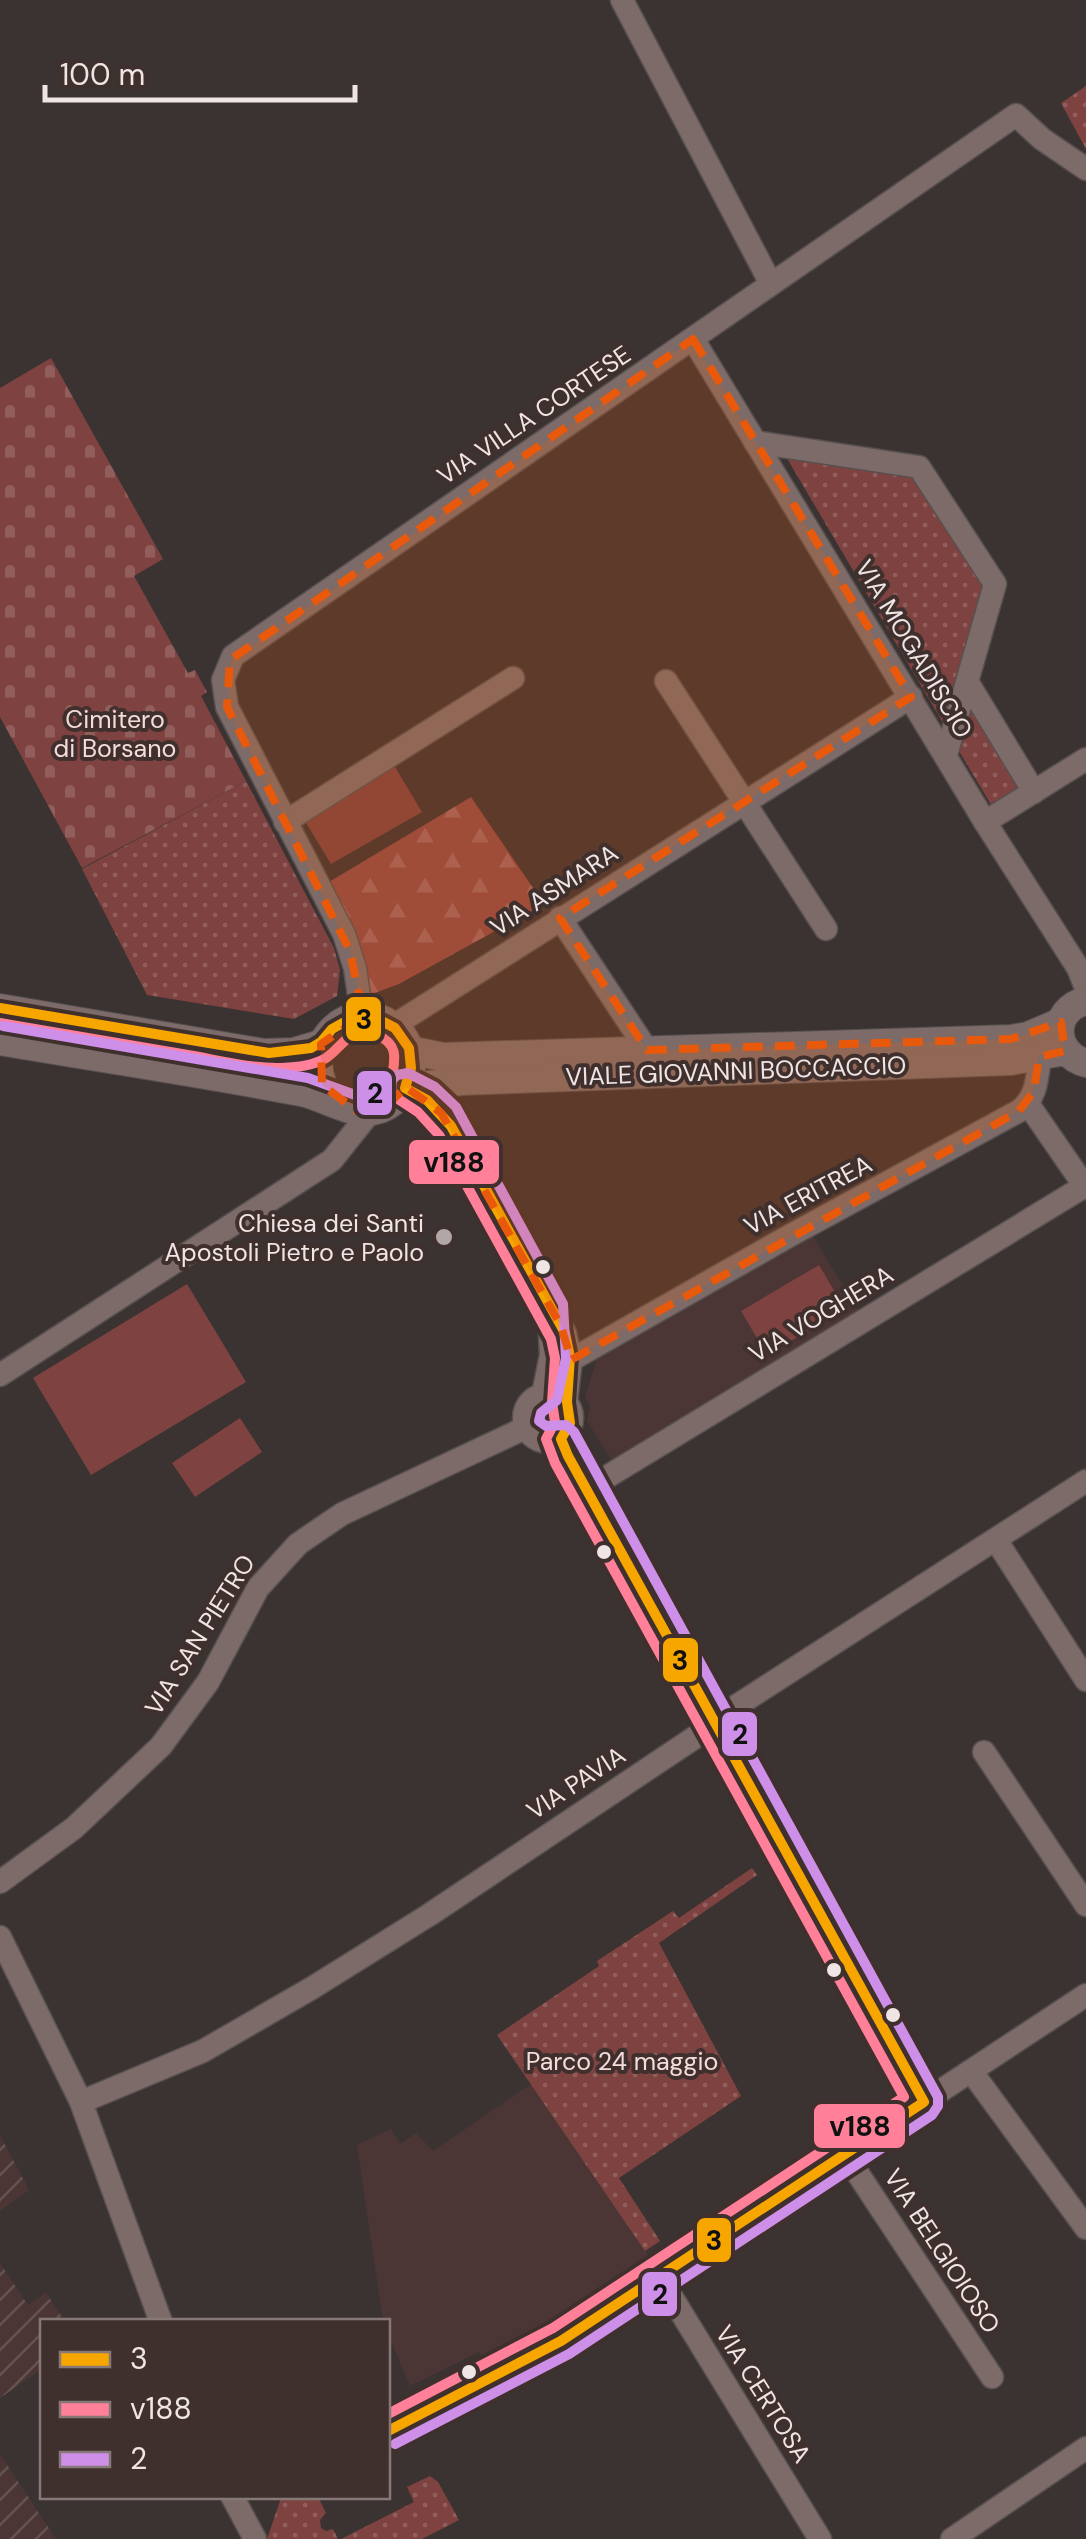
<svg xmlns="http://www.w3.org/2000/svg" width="1086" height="2539" viewBox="0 0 1086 2539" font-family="'DM Sans',sans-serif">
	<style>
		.built { fill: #4b3635 }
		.industrial { fill: url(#industrial-furrows) }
		.grass { fill: url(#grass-dots) }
		.forest { fill: url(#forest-firs) }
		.cemetery { fill: url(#cemetery-stones) }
		.garden { fill: #7e4340 }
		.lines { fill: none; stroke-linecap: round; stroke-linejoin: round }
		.minor-casing { stroke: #57504f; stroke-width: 25 }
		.tertiary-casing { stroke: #57504f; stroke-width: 30 }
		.minor { stroke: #7c6b69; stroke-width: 22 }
		.tertiary { stroke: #7c6b69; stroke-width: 28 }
		.bus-1-casing { stroke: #3f302e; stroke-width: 18 }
		.bus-2-casing { stroke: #3f302e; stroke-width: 18 }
		.bus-3-casing { stroke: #3f302e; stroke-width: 18 }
		.bus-1 { stroke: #f7a600; stroke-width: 10 }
		.bus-2 { stroke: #ff8098; stroke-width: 10 }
		.bus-3 { stroke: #ce8fe9; stroke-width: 10 }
		.marked { fill: #e8590c; fill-opacity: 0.2; stroke: #e8590c; stroke-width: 8; stroke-dasharray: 20 12; stroke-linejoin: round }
		.poi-dot { fill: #b0a7a6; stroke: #3f302e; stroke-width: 4 }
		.bus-dot { fill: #efe5e4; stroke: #3f302e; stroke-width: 4 }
		.labels { text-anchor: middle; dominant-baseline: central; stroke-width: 8; stroke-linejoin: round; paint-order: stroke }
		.street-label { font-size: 25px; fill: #efe5e4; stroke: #3f302e }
		.park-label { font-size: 25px; fill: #f5dcda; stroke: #3f302e }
		.poi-label { font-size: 25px; fill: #efe5e4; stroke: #3f302e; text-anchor: end }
		.line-badge { stroke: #3f302e; stroke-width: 4 }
		.pale-badge-label { font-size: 28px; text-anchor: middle; font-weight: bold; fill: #111 }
	</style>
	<defs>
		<pattern id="industrial-furrows" width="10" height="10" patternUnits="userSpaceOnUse" patternTransform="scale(2.5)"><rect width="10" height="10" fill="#4b3635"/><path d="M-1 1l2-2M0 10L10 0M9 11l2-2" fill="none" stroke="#655352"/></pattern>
		<pattern id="grass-dots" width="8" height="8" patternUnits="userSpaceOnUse" patternTransform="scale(2.5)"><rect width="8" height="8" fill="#7e4340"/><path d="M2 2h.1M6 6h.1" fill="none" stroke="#915e5b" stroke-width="1.8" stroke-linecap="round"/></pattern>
		<pattern id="forest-firs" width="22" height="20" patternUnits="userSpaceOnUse" patternTransform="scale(2.5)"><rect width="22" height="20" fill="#8e4945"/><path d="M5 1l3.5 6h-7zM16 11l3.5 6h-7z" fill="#9e6360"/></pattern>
		<pattern id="cemetery-stones" width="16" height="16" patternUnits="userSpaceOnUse" patternTransform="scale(2.5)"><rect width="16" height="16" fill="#7e4340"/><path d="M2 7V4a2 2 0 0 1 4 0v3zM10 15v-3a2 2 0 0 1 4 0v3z" fill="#915e5b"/></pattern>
	</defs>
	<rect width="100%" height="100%" fill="#3b3332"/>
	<!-- built -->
	<g class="built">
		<polygon points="812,1235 860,1313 614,1464 587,1421 590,1406 585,1397 597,1359 705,1293"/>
		<polygon points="531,2084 654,2263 557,2326 486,2363 479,2352 410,2386 388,2334 388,2322 383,2321 357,2145 391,2129 400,2144 416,2133 433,2151"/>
	</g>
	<!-- industrial -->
	<g class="industrial">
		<polygon points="0,2135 29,2190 0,2211"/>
		<polygon points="0,2263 28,2305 46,2293 65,2321 42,2322 42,2369 0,2398"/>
		<polygon points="0,2454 56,2539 0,2539"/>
	</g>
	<!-- grass -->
	<g class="grass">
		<polygon points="1086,86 1086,149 1061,103"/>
		<polygon points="793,455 916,477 985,585 946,723 943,723 788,460"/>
		<polygon points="972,710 1020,792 993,808 959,751"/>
		<polygon points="246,781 334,948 340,970 337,996 294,1019 147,995 82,869"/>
		<polygon points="752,1868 757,1875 659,1943 741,2096 619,2178 660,2241 645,2251 497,2035 599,1966 597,1961 673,1911 679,1918"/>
		<polygon points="430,2476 438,2482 459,2520 422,2539 341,2539 414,2502 407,2487"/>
		<polygon points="318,2497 326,2513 320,2520 321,2528 326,2531 333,2529 338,2539 267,2539 281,2498"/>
	</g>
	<!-- forest -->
	<polygon class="forest" points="471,797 544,904 399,984 367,996 329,882"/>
	<!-- cemetery -->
	<polygon class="cemetery" points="51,358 163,559 134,576 188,673 195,670 207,692 201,696 246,781 82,868 0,717 0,388"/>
	<!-- garden -->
	<g class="garden">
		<polygon points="395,767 422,812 331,864 305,821"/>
		<polygon points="819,1265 845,1309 767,1355 741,1311"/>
		<polygon points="187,1284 246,1382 91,1475 33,1378"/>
		<polygon points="240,1418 262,1452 195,1497 172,1463"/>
	</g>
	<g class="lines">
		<!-- minor casing -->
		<g class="minor-casing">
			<g id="minor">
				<polyline points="622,0 771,284"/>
				<polyline points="693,339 985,822 1078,968 1086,988"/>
				<polyline points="755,442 919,467 995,584 946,755"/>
				<polyline points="666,681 826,929"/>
				<polyline points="968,683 1034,792"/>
				<polyline points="285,822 513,678"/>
				<polyline points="985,822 1086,759"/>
				<polyline points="560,918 647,1050"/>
				<polyline points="362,1017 355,968 344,934 227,707 223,680 233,656 1016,115 1042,139 1086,169"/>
				<polyline points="393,1026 911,697"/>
				<polyline points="405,1088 427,1100 451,1126 565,1333 571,1360 566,1402"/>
				<polyline points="1028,1104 1086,1188"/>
				<path d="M571 1360 791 1235 1019 1111C1037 1098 1037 1078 1040 1057"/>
				<polyline points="0,1375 332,1160 371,1111"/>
				<circle cx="548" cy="1418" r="24"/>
				<polyline points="543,1394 551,1355 549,1314"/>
				<polyline points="561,1439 861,1992 924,2102"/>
				<polyline points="587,1489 1085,1186"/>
				<polyline points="996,1540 1086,1680"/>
				<polyline points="984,1752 1086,1905"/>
				<polyline points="0,1882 74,1828 161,1746 208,1682 258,1588 298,1544 342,1514 525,1428"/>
				<polyline points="0,1937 81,2102 161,2322"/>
				<polyline points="971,2071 1086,2228"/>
				<polyline points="81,2102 203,2051 312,1988 429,1915 703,1732 730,1710 1086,1481"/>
				<polyline points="845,2154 992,2377"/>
				<polyline points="660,2278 820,2539"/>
				<polyline points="388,2431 561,2341 1086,1995"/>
				<polyline points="232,2496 255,2539"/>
				<polyline points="952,2539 1086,2448"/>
			</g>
		</g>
		<!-- tertiary casing -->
		<g class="tertiary-casing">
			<g id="tertiary">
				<path d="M1086 1001C1050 1009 1052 1054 1086 1063"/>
				<polyline points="0,1008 264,1053 294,1052 321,1044"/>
				<path d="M0 1041C100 1058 201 1073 301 1092 325 1097 349 1115 373 1111 394 1107 409 1089 411 1069 413 1053 407 1038 395 1028 348 988 288 1055 336 1103"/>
				<polyline points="409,1050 443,1057 1011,1039 1028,1036 1061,1022"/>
				<polyline points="405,1088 461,1081 1011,1061 1065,1051"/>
			</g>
		</g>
		<!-- minor -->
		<use href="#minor" class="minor"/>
		<!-- tertiary -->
		<use href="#tertiary" class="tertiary"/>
		<!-- bus-1 casing -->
		<g class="bus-1-casing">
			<polyline id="bus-1" points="0,1008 269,1053 311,1048 321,1042 332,1029 350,1019 378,1019 395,1028 409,1048 411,1068 405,1088 427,1100 451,1126 565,1333 570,1357 567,1402 570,1423 561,1439 568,1456 924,2102 561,2341 388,2431"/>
		</g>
		<!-- bus-2 casing -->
		<g class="bus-2-casing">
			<path id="bus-2" d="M0 1023C61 1033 122 1044 182 1054 214 1059 249 1069 281 1068 296 1067 313 1066 326 1058 343 1047 351 1023 377 1035 408 1048 387 1073 392 1095L418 1112 439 1135 551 1339 555 1358 552 1402 555 1422 546 1439 555 1463 904 2097 553 2328 388 2414"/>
		</g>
		<!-- bus-3 casing -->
		<g class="bus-3-casing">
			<polyline id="bus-3" points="3,1026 308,1078 358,1096 378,1093 397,1075 408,1073 435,1087 456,1107 563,1304 566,1358 557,1400 541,1413 539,1421 546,1426 566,1425 574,1432 938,2097 938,2106 932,2115 569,2354 395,2444"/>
		</g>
		<!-- bus-1 -->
		<use href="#bus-1" class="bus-1"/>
		<!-- bus-2 -->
		<use href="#bus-2" class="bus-2"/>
		<!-- bus-3 -->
		<use href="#bus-3" class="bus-3"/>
	</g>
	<!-- marked area -->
	<path class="marked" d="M693 339 911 697 560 918 647 1050 1011 1039 1061 1022 1065 1051 1039 1057 1034 1091 1019 1111 571 1360 561 1326 441 1113 406 1087 385 1107 357 1111 322 1085 321 1044 363 1016 350 951 227 707 230 660Z"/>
	<!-- markers -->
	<circle class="poi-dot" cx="444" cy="1237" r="10"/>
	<g class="bus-dot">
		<circle cx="543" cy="1267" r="9"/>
		<circle cx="604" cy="1552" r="9"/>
		<circle cx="834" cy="1970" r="9"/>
		<circle cx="893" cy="2015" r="9"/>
		<circle cx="469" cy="2372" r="9"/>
	</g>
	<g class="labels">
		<!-- street labels -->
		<g class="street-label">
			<text transform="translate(534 415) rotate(-34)">VIA VILLA CORTESE</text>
			<text transform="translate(914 649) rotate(59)">VIA MOGADISCIO</text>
			<text transform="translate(554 890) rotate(-33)">VIA ASMARA</text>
			<text transform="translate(736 1071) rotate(-2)">VIALE GIOVANNI BOCCACCIO</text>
			<text transform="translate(808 1195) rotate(-28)">VIA ERITREA</text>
			<text transform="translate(821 1314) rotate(-31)">VIA VOGHERA</text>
			<text transform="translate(200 1635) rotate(-58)">VIA SAN PIETRO</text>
			<text transform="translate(576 1783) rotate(-33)">VIA PAVIA</text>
			<text transform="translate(942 2251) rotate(57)">VIA BELGIOIOSO</text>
			<text transform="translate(763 2394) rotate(58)">VIA CERTOSA</text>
		</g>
		<!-- park labels -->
		<g class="park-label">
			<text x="115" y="719">Cimitero<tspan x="115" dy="29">di Borsano</tspan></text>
			<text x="622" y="2061">Parco 24 maggio</text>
		</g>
		<!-- poi labels -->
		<g class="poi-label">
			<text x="424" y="1223">Chiesa dei Santi<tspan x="424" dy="29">Apostoli Pietro e Paolo</tspan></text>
		</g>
	</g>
	<g class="line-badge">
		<rect x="344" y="995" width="39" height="48" rx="10" fill="#f7a600"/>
		<rect x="355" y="1069" width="39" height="48" rx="10" fill="#ce8fe9"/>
		<rect x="407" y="1138" width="94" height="48" rx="10" fill="#ff8098"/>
		<rect x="661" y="1636" width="39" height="48" rx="10" fill="#f7a600"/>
		<rect x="720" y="1710" width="39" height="48" rx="10" fill="#ce8fe9"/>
		<rect x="812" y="2102" width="95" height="48" rx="10" fill="#ff8098"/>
		<rect x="695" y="2216" width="38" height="48" rx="10" fill="#f7a600"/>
		<rect x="640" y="2270" width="39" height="48" rx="10" fill="#ce8fe9"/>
	</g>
	<g class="pale-badge-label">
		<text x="364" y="1029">3</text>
		<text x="375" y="1103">2</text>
		<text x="454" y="1172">v188</text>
		<text x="680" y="1670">3</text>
		<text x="740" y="1744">2</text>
		<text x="860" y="2136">v188</text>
		<text x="714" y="2250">3</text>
		<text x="660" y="2304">2</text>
	</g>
	<!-- legend -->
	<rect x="40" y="2319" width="350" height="180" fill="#3f302e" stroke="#857877" stroke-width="2.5"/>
	<rect x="60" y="2352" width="50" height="15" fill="#f7a600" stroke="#857877" stroke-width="2.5"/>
	<text x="130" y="2369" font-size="30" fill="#efe5e4">3</text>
	<rect x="60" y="2402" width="50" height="15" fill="#ff8098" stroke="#857877" stroke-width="2.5"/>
	<text x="130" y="2419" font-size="30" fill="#efe5e4">v188</text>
	<rect x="60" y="2452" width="50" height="15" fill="#ce8fe9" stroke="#857877" stroke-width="2.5"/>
	<text x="130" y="2469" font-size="30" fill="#efe5e4">2</text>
	<!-- scale -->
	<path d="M45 85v15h310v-15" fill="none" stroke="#efe5e4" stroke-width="5"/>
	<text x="60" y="85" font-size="30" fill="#efe5e4" stroke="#3f302e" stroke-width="8" paint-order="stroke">100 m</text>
</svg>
